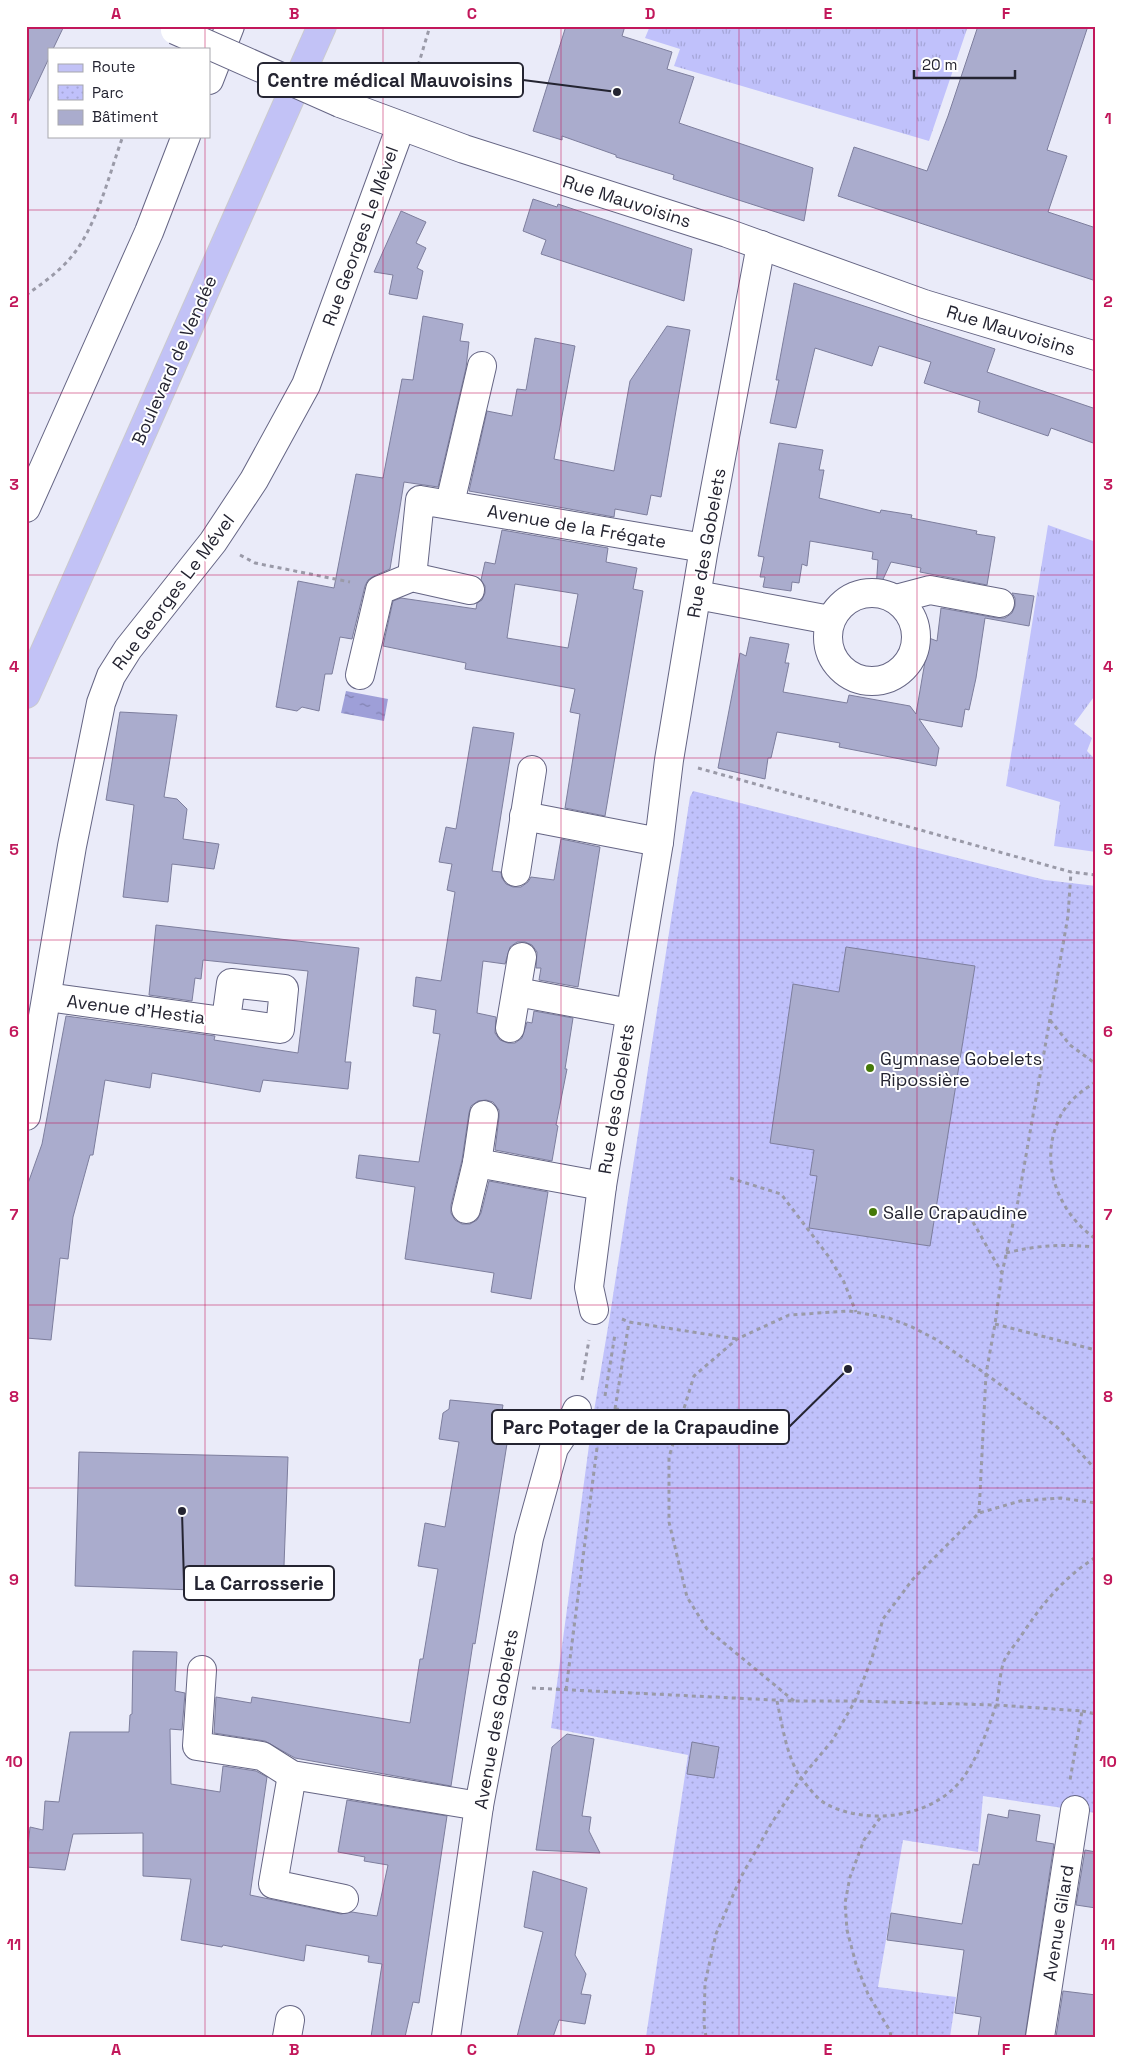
<svg xmlns="http://www.w3.org/2000/svg" width="1122" height="2063" viewBox="0 0 1122 2063" font-family="'Space Grotesk',sans-serif">
	<style>
		.grass { fill: url(#grass-tufts) }
		.park { fill: url(#park-dots) }
		.water { fill: url(#water-ripples) }
		.building { fill: #aaaccd; stroke: #7d7e9d; fill-rule: evenodd }
		.lines { fill: none; stroke-linecap: round; stroke-linejoin: round }
		.minor-casing { stroke: #656584; stroke-width: 30 }
		.major-casing { stroke: #cacace; stroke-width: 30 }
		.path { stroke: #9a9aa8; stroke-width: 3; stroke-dasharray: 4 4; stroke-linecap: butt }
		.minor { stroke: #fff; stroke-width: 28 }
		.major { stroke: #c2c2f6; stroke-width: 28 }
		.minor-bridge-casing { stroke: #656584; stroke-width: 30; stroke-linecap: butt }
		.minor-bridge { stroke: #fff; stroke-width: 28 }
		.grid { fill: none; stroke: #c2185b; stroke-width: 1; stroke-opacity: 0.55 }
		.poi-dot { fill: #457909; stroke: #fff; stroke-width: 2 }
		.labels { text-anchor: middle; dominant-baseline: central; stroke-width: 4; stroke-linejoin: round; paint-order: stroke }
		.street-label { font-size: 18px; fill: #242431; stroke: #fff }
		.poi-label { font-size: 18px; fill: #242431; stroke: #fff; text-anchor: start }
		.leader { fill: none; stroke: #242431; stroke-width: 2 }
		.callout-dot { fill: #242431; stroke: #fff; stroke-width: 2 }
		.callout { fill: #fff; stroke: #242431; stroke-width: 2 }
		.callout-label { font-size: 19px; text-anchor: middle; font-weight: bold; fill: #242431 }
		.neatline { fill: none; stroke: #c2185b; stroke-width: 2 }
		.grid-label { font-size: 16px; text-anchor: middle; font-weight: bold; fill: #c2185b }
	</style>
	<defs>
		<pattern id="grass-tufts" width="24" height="20" patternUnits="userSpaceOnUse" patternTransform="scale(1.25)"><rect width="24" height="20" fill="#c0c1fb"/><path d="M3 7l-1-3M5 7V3M7 7l1-3M15 17l-1-3M17 17v-4M19 17l1-3" fill="none" stroke="#a5a6d8"/></pattern>
		<pattern id="park-dots" width="8" height="8" patternUnits="userSpaceOnUse" patternTransform="scale(1.25)"><rect width="8" height="8" fill="#c0c1fb"/><path d="M2 2h.1M6 6h.1" fill="none" stroke="#a5a6d8" stroke-width="1.8" stroke-linecap="round"/></pattern>
		<pattern id="water-ripples" width="26" height="14" patternUnits="userSpaceOnUse" patternTransform="scale(1.25)"><rect width="26" height="14" fill="#9e9fd8"/><path d="M2 4q2-2 4 0t4 0M15 11q2-2 4 0t4 0" fill="none" stroke="#8181b0"/></pattern>
	</defs>
	<rect width="100%" height="100%" fill="#eaebf9"/>
	<!-- grass -->
	<g class="grass">
		<polygon points="650,26 968,26 929,141 674,66 680,49 645,38"/>
		<polygon points="1048,525 1096,542 1096,694 1074,724 1092,738 1087,751 1096,760 1096,852 1054,846 1060,802 1006,786"/>
	</g>
	<!-- park -->
	<polygon class="park" points="693,791 1045,880 1096,886 1096,1813 983,1796 978,1852 903,1840 878,1987 956,1997 950,2037 646,2037 688,1755 551,1728 592,1423 610,1315 690,797"/>
	<!-- water -->
	<polygon class="water" points="346,691 388,699 384,721 341,713"/>
	<!-- building -->
	<g class="building">
		<polygon points="26,26 64,26 53,49 49,49 49,58 26,107"/>
		<polygon points="566,26 625,26 622,36 672,52 667,69 694,77 679,123 813,168 804,221 673,179 674,175 616,157 616,155 562,136 562,140 533,131"/>
		<polygon points="978,26 1088,26 1047,150 1067,156 1048,212 1096,228 1096,281 838,196 854,147 927,171 948,116"/>
		<polygon points="533,199 557,207 558,204 692,249 684,301 541,254 546,240 523,231"/>
		<polygon points="401,211 426,222 416,243 426,248 417,268 423,271 417,299 389,294 393,275 374,272"/>
		<polygon points="794,283 995,349 987,372 1096,409 1096,444 1051,428 1048,436 978,412 980,401 924,383 931,362 879,346 872,366 815,348 796,428 770,423 779,380 776,380"/>
		<polygon points="423,316 463,324 460,341 469,342 466,368 438,487 404,482 390,569 374,576 368,580 365,586 352,639 340,637 332,674 325,674 319,711 302,707 297,711 276,707 298,581 334,588 356,474 383,478 402,379 413,380"/>
		<polygon points="667,326 690,330 661,497 651,495 647,515 615,509 614,517 469,491 487,411 512,416 517,389 526,390 535,338 575,346 554,459 614,471 630,381"/>
		<polygon points="779,443 823,450 819,470 824,470 819,498 880,513 881,510 912,515 911,518 977,531 976,534 995,537 987,585 920,572 921,568 891,562 878,590 876,589 878,560 872,559 873,552 810,541 807,566 802,564 799,583 792,582 791,591 763,587 765,577 760,577 764,557 758,556"/>
		<path d="M502 530 608 548 606 562 637 568 633 589 643 591 605 816 565 808 580 714 570 712 575 689 465 669 466 663 383 646 393 601 401 598 476 609 477 603 482 600 485 593V586L481 580 485 562 495 564ZM515 584 578 594 568 648 507 638Z"/>
		<polygon points="1012,593 1034,596 1029,626 985,618 976,678 969,710 965,709 962,727 919,719 939,748 936,766 839,747 840,743 777,732 771,758 768,758 765,779 718,768 740,653 746,656 750,637 789,644 785,663 789,663 783,692 847,703 849,695 910,706 916,714 929,638 937,641 941,608 997,618 1005,618 1012,613 1015,606 1015,598"/>
		<polygon points="120,712 177,715 164,797 177,799 187,809 183,839 219,844 214,869 172,864 168,902 123,897 134,805 106,800"/>
		<polygon points="473,727 514,733 492,871 501,872 502,878 506,884 513,887 521,887 528,882 531,877 554,880 561,839 600,847 578,987 539,980 541,968 536,968 537,952 532,945 525,942 517,942 510,947 505,964 483,961 477,1013 496,1017 495,1033 500,1040 508,1043 515,1043 522,1038 527,1022 532,1023 534,1011 573,1018 565,1069 567,1069 556,1125 558,1126 552,1161 495,1150 499,1117 499,1110 493,1102 486,1100 478,1101 471,1106 469,1113 462,1160 451,1205 451,1213 455,1220 462,1224 470,1224 477,1220 481,1213 489,1181 548,1192 531,1299 491,1292 494,1273 405,1259 415,1187 356,1178 359,1155 419,1162 440,1034 433,1033 436,1010 413,1006 416,977 441,981 455,892 447,890 452,864 439,862 446,827 456,829"/>
		<polygon points="156,925 359,948 345,1062 351,1062 348,1089 263,1080 260,1092 152,1073 150,1088 105,1080 93,1155 90,1155 73,1217 68,1259 60,1258 51,1340 26,1338 26,1189 42,1144 66,1016 215,1036 214,1040 298,1053 308,971 203,960 201,979 195,978 192,1001 149,995"/>
		<polygon points="846,947 975,966 930,1246 809,1228 817,1176 810,1175 814,1150 770,1143 793,984 839,992"/>
		<polygon points="450,1400 503,1405 500,1423 510,1425 475,1644 473,1643 451,1786 295,1758 265,1741 214,1733 216,1697 251,1703 252,1697 410,1723 420,1659 423,1659 438,1569 418,1566 425,1523 445,1527 459,1442 439,1439 443,1413 449,1409"/>
		<polygon points="79,1452 288,1457 283,1593 75,1586"/>
		<polygon points="133,1651 177,1652 175,1691 185,1693 182,1730 170,1729 171,1784 220,1792 223,1766 256,1771 267,1777 250,1895 341,1914 352,1912 377,1916 388,1865 364,1861 365,1857 338,1852 347,1800 447,1816 419,2003 413,2002 405,2037 371,2037 382,1964 368,1962 369,1956 306,1945 304,1961 223,1945 222,1947 181,1940 191,1879 143,1876 143,1833 73,1834 65,1870 26,1867 30,1827 43,1830 45,1801 59,1802 70,1732 129,1732 130,1715 132,1714"/>
		<polygon points="567,1734 594,1739 582,1816 591,1817 589,1831 600,1853 536,1850 552,1747"/>
		<polygon points="692,1742 719,1747 714,1778 687,1774"/>
		<polygon points="1009,1810 1040,1815 1036,1841 1054,1844 1025,2037 978,2037 981,2017 955,2013 964,1950 887,1940 891,1913 962,1924 973,1864 979,1865 988,1814 1008,1818"/>
		<polygon points="1085,1850 1096,1852 1096,1908 1076,1905"/>
		<polygon points="533,1871 587,1888 575,1955 586,1974 581,1994 591,1995 585,2024 559,2020 553,2037 517,2037 543,1932 524,1927"/>
		<polygon points="1063,1991 1096,1995 1096,2037 1056,2037"/>
	</g>
	<g class="lines">
		<!-- minor casing -->
		<g class="minor-casing">
			<g id="minor">
				<polyline points="209,80 230,26"/>
				<polyline points="340,103 464,149 727,233 924,304 1096,356"/>
				<polyline points="450,503 482,366"/>
				<polyline points="26,508 149,232 186,136"/>
				<polyline points="412,577 420,500 704,548"/>
				<circle cx="872" cy="637" r="44"/>
				<polyline points="697,595 830,620"/>
				<polyline points="896,599 930,590 1000,603"/>
				<polyline points="360,675 380,590 412,577 470,590"/>
				<polyline points="524,816 659,842"/>
				<polyline points="516,872 532,770"/>
				<polyline points="517,992 630,1013"/>
				<polyline points="47,997 280,1029 284,989 231,983 226,1020"/>
				<polyline points="510,1028 522,957"/>
				<polyline points="26,1116 72,846 101,703 111,676 128,649 213,542 254,480 306,385 401,126"/>
				<polyline points="477,1163 602,1186"/>
				<polyline points="466,1209 477,1163 484,1115"/>
				<polyline points="594,1310 589,1287 602,1186 659,842 669,760 704,548 761,245"/>
				<polyline points="202,1670 197,1746 262,1756 292,1775 479,1806"/>
				<polyline points="292,1775 273,1884 344,1899"/>
				<polyline points="287,2037 290,2020"/>
				<polyline points="446,2037 479,1806 529,1538 554,1448 572,1421 577,1410"/>
				<polyline points="1040,2037 1075,1810"/>
			</g>
		</g>
		<!-- major casing -->
		<g class="major-casing">
			<polyline id="major" points="26,694 322,26"/>
		</g>
		<!-- path -->
		<g class="path">
			<polyline points="409,96 430,26"/>
			<path d="M26 295C42 284 60 271 72 256 98 224 109 174 123 136"/>
			<polyline points="240,555 255,563 350,582"/>
			<polyline points="698,768 1071,872 1096,875"/>
			<polyline points="1050,1020 1070,1045 1096,1064"/>
			<path d="M1096 1082C1084 1089 1072 1098 1064 1110 1061 1114 1059 1119 1057 1124 1040 1165 1059 1214 1096 1239"/>
			<polyline points="730,1178 781,1194 829,1257 844,1282 856,1312"/>
			<polyline points="965,1208 1002,1273"/>
			<path d="M1006 1253C1038 1245 1063 1244 1096 1247"/>
			<polyline points="622,1319 629,1322 737,1339"/>
			<polyline points="995,1324 1096,1350"/>
			<polyline points="582,1380 589,1340"/>
			<polyline points="605,1396 615,1334"/>
			<polyline points="615,1409 629,1322"/>
			<polyline points="608,1413 615,1409 652,1416 678,1427"/>
			<polyline points="979,1513 986,1374 995,1324 1002,1273 1018,1201 1068,916 1071,872"/>
			<polyline points="532,1688 794,1701 855,1701 996,1705 1082,1711 1070,1780"/>
			<polyline points="566,1690 598,1440"/>
			<path d="M777 1701C782 1724 787 1760 802 1779 808 1787 817 1799 826 1804 868 1826 933 1818 963 1778 977 1759 989 1727 996 1705 1000 1691 999 1675 1004 1661 1008 1652 1016 1644 1021 1636 1042 1604 1063 1578 1096 1557"/>
			<polyline points="794,1701 707,1629 687,1597 669,1522 669,1457 694,1376 737,1339 789,1315 849,1311 889,1318 912,1327 937,1340 986,1374 1057,1427 1096,1470"/>
			<polyline points="1082,1711 1096,1714"/>
			<polyline points="880,1818 864,1840 850,1877 845,1903 847,1930 856,1964 868,1994 890,2031 891,2037"/>
			<polyline points="706,2037 704,2024 705,1983 716,1934 741,1877 771,1824 801,1778 832,1741 855,1701 872,1658 883,1619 913,1579 979,1513 1020,1501 1061,1498 1096,1503"/>
		</g>
		<!-- minor -->
		<use href="#minor" class="minor"/>
		<!-- major -->
		<use href="#major" class="major"/>
		<!-- minor-bridge casing -->
		<g class="minor-bridge-casing">
			<polyline id="minor-bridge" points="175,30 340,103"/>
		</g>
		<!-- minor-bridge -->
		<use href="#minor-bridge" class="minor-bridge"/>
	</g>
	<!-- grid -->
	<path class="grid" d="M205 26V49M383 26V2037M561 26V2037M739 26V2037M917 26V2037M205 136V2037M26 210H1096M26 393H1096M26 575H1096M26 758H1096M26 940H1096M26 1123H1096M26 1305H1096M26 1488H1096M26 1670H1096M26 1853H1096"/>
	<!-- markers -->
	<g class="poi-dot">
		<circle cx="870" cy="1068" r="5"/>
		<circle cx="873" cy="1212" r="5"/>
	</g>
	<g class="labels">
		<!-- street labels -->
		<g class="street-label">
			<text transform="translate(627 201) rotate(18)">Rue Mauvoisins</text>
			<text transform="translate(360 236) rotate(-70)">Rue Georges Le Mével</text>
			<text transform="translate(1011 330) rotate(17)">Rue Mauvoisins</text>
			<text transform="translate(174 360) rotate(-66)">Boulevard de Vendée</text>
			<text transform="translate(577 526) rotate(10)">Avenue de la Frégate</text>
			<text transform="translate(706 543) rotate(-80)">Rue des Gobelets</text>
			<text transform="translate(173 592) rotate(-53)">Rue Georges Le Mével</text>
			<text transform="translate(136 1009) rotate(7)">Avenue d'Hestia</text>
			<text transform="translate(616 1099) rotate(-81)">Rue des Gobelets</text>
			<text transform="translate(496 1719) rotate(-80)">Avenue des Gobelets</text>
			<text transform="translate(1058 1923) rotate(-81)">Avenue Gilard</text>
		</g>
		<!-- poi labels -->
		<g class="poi-label">
			<text x="880" y="1058">Gymnase Gobelets<tspan x="880" dy="21">Ripossière</tspan></text>
			<text x="883" y="1212">Salle Crapaudine</text>
		</g>
	</g>
	<!-- callouts -->
	<path class="leader" d="M617 92L523 80M848 1369L789 1427M182 1511L184 1583"/>
	<g class="callout-dot">
		<circle cx="617" cy="92" r="5"/>
		<circle cx="848" cy="1369" r="5"/>
		<circle cx="182" cy="1511" r="5"/>
	</g>
	<g class="callout">
		<rect x="258" y="63" width="265" height="34" rx="5"/>
		<rect x="492" y="1410" width="297" height="34" rx="5"/>
		<rect x="184" y="1566" width="150" height="34" rx="5"/>
	</g>
	<g class="callout-label">
		<text x="390" y="87">Centre médical Mauvoisins</text>
		<text x="641" y="1434">Parc Potager de la Crapaudine</text>
		<text x="259" y="1590">La Carrosserie</text>
	</g>
	<!-- border -->
	<rect width="1122" height="2063" fill="none" stroke="#ffffff" stroke-width="55"/>
	<!-- legend -->
	<rect x="48" y="48" width="162" height="90" fill="#ffffff" stroke="#a7a7ad"/>
	<rect x="58" y="64" width="25" height="8" fill="#c2c2f6" stroke="#a7a7ad"/>
	<text x="92" y="72" font-size="15" fill="#242431">Route</text>
	<rect x="58" y="85" width="25" height="15" fill="url(#park-dots)" stroke="#a7a7ad"/>
	<text x="92" y="98" font-size="15" fill="#242431">Parc</text>
	<rect x="58" y="110" width="25" height="15" fill="#aaaccd" stroke="#a7a7ad"/>
	<text x="92" y="122" font-size="15" fill="#242431">Bâtiment</text>
	<!-- scale -->
	<path d="M914 70v8h101v-8" fill="none" stroke="#242431" stroke-width="2.5"/>
	<text x="922" y="70" font-size="15" fill="#242431" stroke="#ffffff" stroke-width="4" paint-order="stroke">20 m</text>
	<rect x="28" y="28" width="1066" height="2008" class="neatline"/>
	<g class="grid-label">
		<text x="116" y="19">A</text>
		<text x="294" y="19">B</text>
		<text x="472" y="19">C</text>
		<text x="650" y="19">D</text>
		<text x="828" y="19">E</text>
		<text x="1006" y="19">F</text>
		<text x="14" y="124">1</text>
		<text x="1108" y="124">1</text>
		<text x="14" y="307">2</text>
		<text x="1108" y="307">2</text>
		<text x="14" y="490">3</text>
		<text x="1108" y="490">3</text>
		<text x="14" y="672">4</text>
		<text x="1108" y="672">4</text>
		<text x="14" y="855">5</text>
		<text x="1108" y="855">5</text>
		<text x="14" y="1037">6</text>
		<text x="1108" y="1037">6</text>
		<text x="14" y="1220">7</text>
		<text x="1108" y="1220">7</text>
		<text x="14" y="1402">8</text>
		<text x="1108" y="1402">8</text>
		<text x="14" y="1585">9</text>
		<text x="1108" y="1585">9</text>
		<text x="14" y="1767">10</text>
		<text x="1108" y="1767">10</text>
		<text x="14" y="1950">11</text>
		<text x="1108" y="1950">11</text>
		<text x="116" y="2055">A</text>
		<text x="294" y="2055">B</text>
		<text x="472" y="2055">C</text>
		<text x="650" y="2055">D</text>
		<text x="828" y="2055">E</text>
		<text x="1006" y="2055">F</text>
	</g>
</svg>
